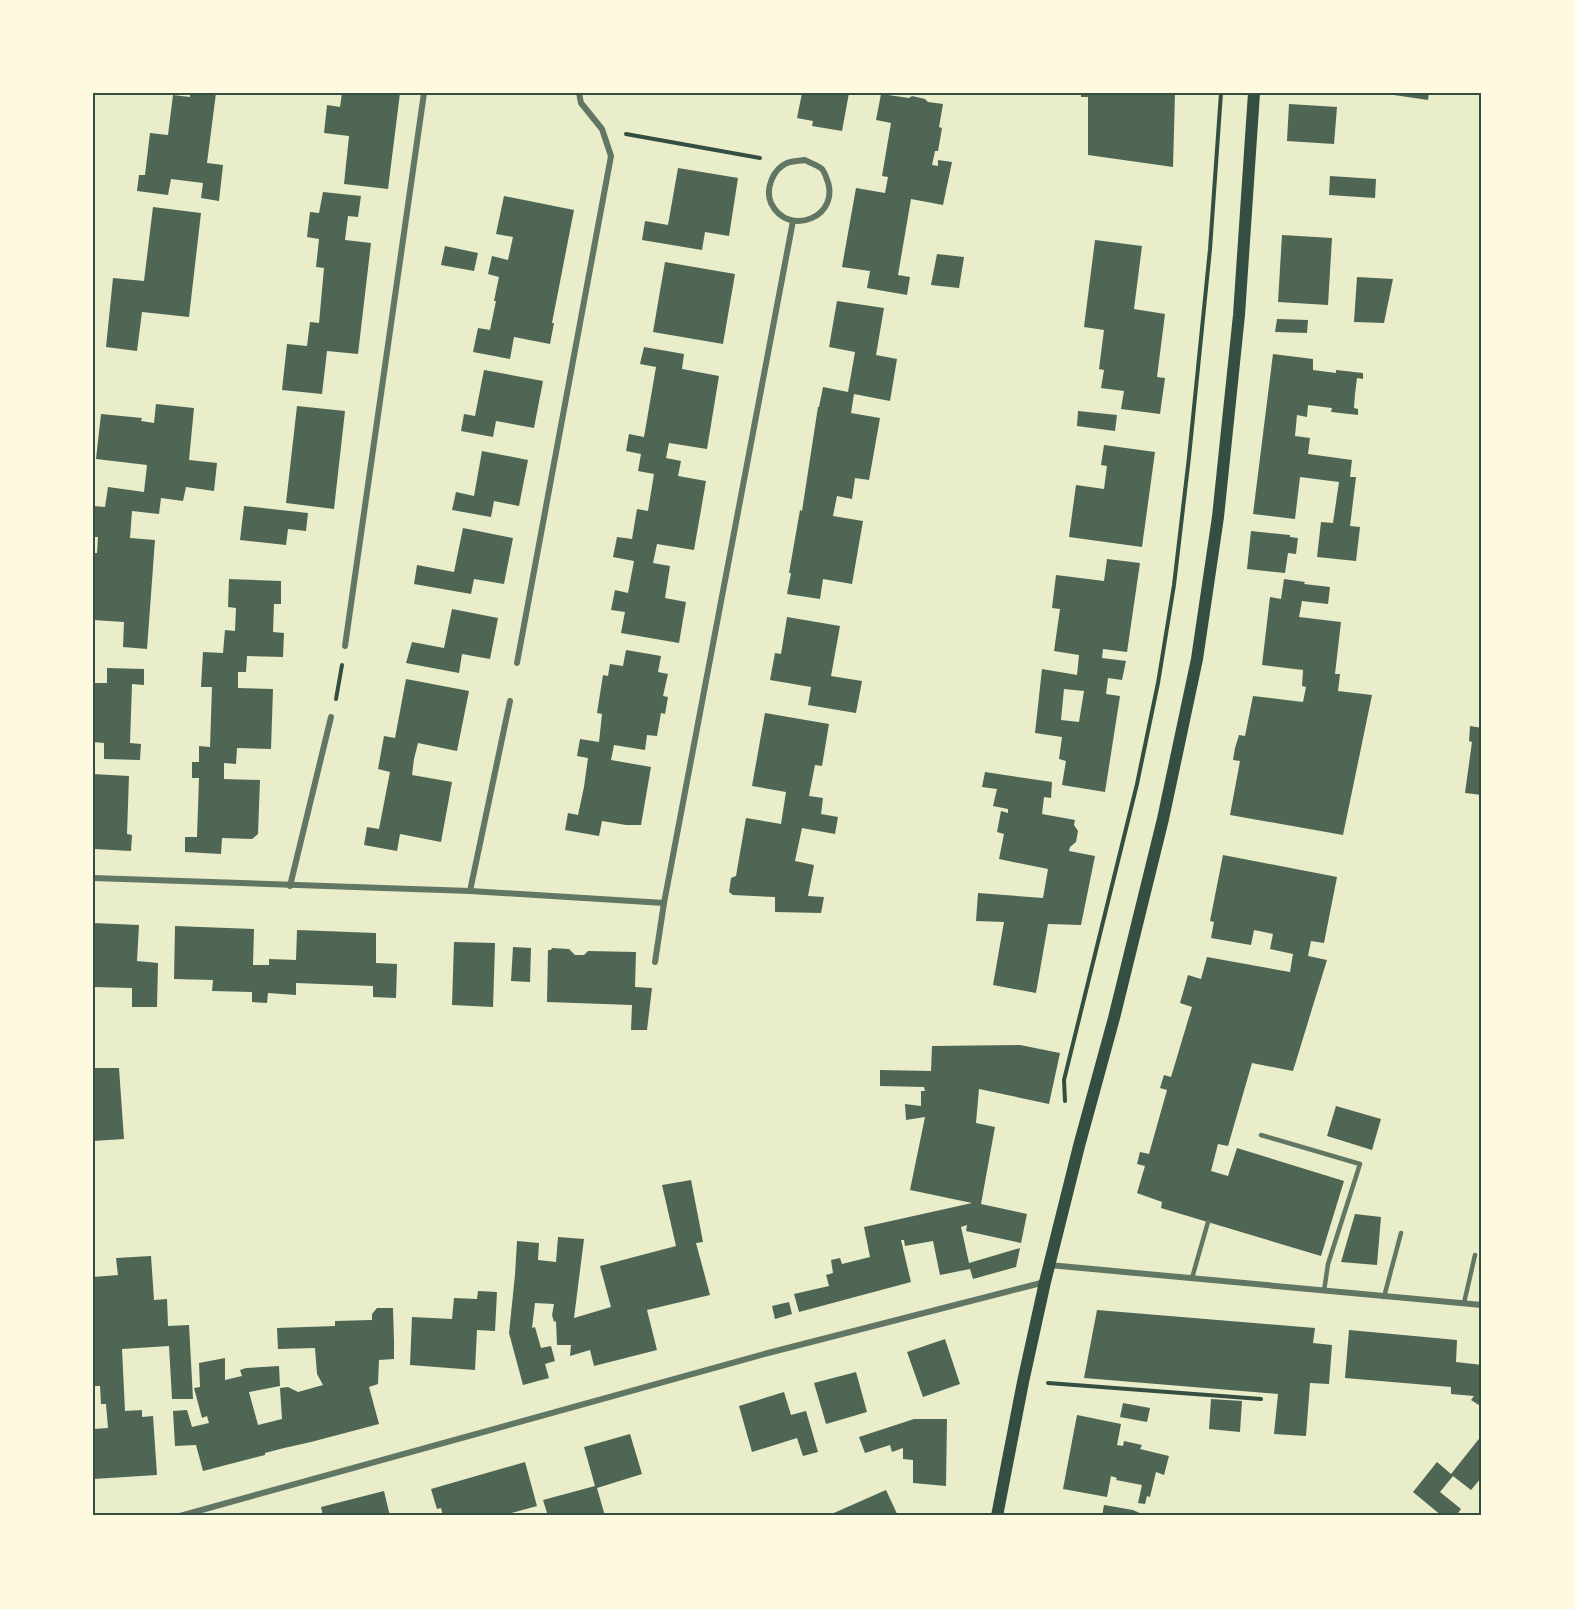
<svg xmlns="http://www.w3.org/2000/svg" width="1575" height="1609" viewBox="0 0 1575 1609" font-family="Inter,sans-serif">
	<style>
		.building { fill: #4f6655; fill-rule: evenodd }
		.lines { fill: none; stroke-linecap: round; stroke-linejoin: round }
		.path { stroke: #344e41; stroke-width: 4 }
		.service { stroke: #617663; stroke-width: 4.5 }
		.minor { stroke: #617663; stroke-width: 6 }
		.secondary { stroke: #344e41; stroke-width: 12 }
		.neatline { fill: none; stroke: #344e41; stroke-width: 2 }
	</style>
	<rect width="100%" height="100%" fill="#e9edc9"/>
	<!-- building -->
	<g class="building">
		<polygon points="190,93 216,93 207,163 223,165 219,201 201,198 203,183 171,179 168,195 137,191 139,175 145,175 150,133 168,135 173,95 190,97"/>
		<polygon points="342,93 400,93 388,189 344,184 349,136 324,133 327,105 340,107"/>
		<polygon points="802,93 849,93 842,131 812,126 813,121 797,118"/>
		<polygon points="1081,93 1175,93 1173,167 1088,155 1088,97 1081,97"/>
		<polygon points="1387,93 1429,93 1428,100 1387,94"/>
		<polygon points="881,94 909,98 912,96 925,99 928,102 943,104 939,127 942,128 938,151 935,151 932,165 938,166 938,160 952,162 943,205 911,199 898,275 910,277 907,295 867,288 870,271 842,267 856,188 885,193 888,177 882,176 891,123 876,120"/>
		<polygon points="1289,104 1337,107 1334,144 1287,141"/>
		<polygon points="678,168 738,178 729,236 705,232 702,250 642,240 645,221 668,225"/>
		<polygon points="1330,176 1376,179 1375,198 1329,195"/>
		<polygon points="323,192 361,196 358,217 348,216 345,240 371,243 358,354 327,351 322,394 282,390 287,344 307,346 310,322 319,323 324,268 316,267 319,239 307,237 310,212 319,213"/>
		<polygon points="504,196 574,210 552,323 554,323 550,344 514,337 510,359 473,352 478,328 490,330 496,301 494,301 499,277 488,274 492,256 508,260 513,237 496,234"/>
		<polygon points="153,207 201,213 189,317 142,312 137,351 106,347 113,278 144,281"/>
		<polygon points="1282,235 1332,238 1328,305 1278,302"/>
		<polygon points="1095,240 1142,246 1134,309 1165,314 1157,377 1165,378 1160,414 1121,409 1124,391 1101,388 1104,370 1099,369 1104,330 1084,327"/>
		<polygon points="445,246 478,253 474,271 441,265"/>
		<polygon points="937,254 964,257 959,288 931,285"/>
		<polygon points="665,262 735,274 723,344 653,332"/>
		<polygon points="1357,277 1393,279 1384,323 1354,322"/>
		<polygon points="837,301 884,308 876,355 897,359 890,401 854,394 851,413 880,418 869,480 855,478 852,499 837,496 833,516 863,521 852,584 823,579 820,599 787,594 791,573 789,573 800,510 802,511 818,407 819,407 823,387 848,392 855,352 829,347"/>
		<polygon points="1277,319 1308,320 1307,333 1275,332"/>
		<polygon points="644,347 684,354 682,369 719,376 707,449 669,443 666,458 681,461 678,476 706,481 694,550 657,544 653,563 670,566 665,598 686,602 679,643 621,633 625,612 611,610 615,590 628,593 634,561 613,557 617,537 632,539 637,509 648,511 654,474 638,471 641,454 626,451 629,434 644,437 656,367 640,364"/>
		<polygon points="1273,354 1313,359 1313,370 1336,373 1336,370 1363,373 1363,379 1357,378 1355,394 1354,408 1358,409 1358,415 1331,412 1332,408 1308,405 1307,417 1297,415 1295,436 1310,438 1308,454 1352,460 1350,477 1356,477 1350,526 1360,527 1356,561 1317,557 1321,522 1333,523 1339,482 1300,477 1295,519 1253,514"/>
		<polygon points="484,370 543,381 534,428 496,421 493,437 461,431 464,414 475,416"/>
		<polygon points="156,404 194,408 189,460 217,463 214,491 186,487 183,501 161,498 159,514 132,511 130,538 155,540 147,649 123,647 124,622 93,620 93,567 94,553 97,553 98,537 93,537 93,506 105,507 108,487 144,492 147,465 96,459 101,414 142,418 141,421 154,423"/>
		<polygon points="297,406 345,411 334,509 286,503"/>
		<polygon points="1078,411 1117,415 1115,431 1077,426"/>
		<polygon points="1104,445 1155,452 1142,547 1069,537 1076,485 1104,489 1107,466 1101,465"/>
		<polygon points="482,451 528,460 519,506 494,501 491,517 452,510 456,492 474,496"/>
		<polygon points="244,506 308,513 306,531 288,529 286,545 240,540"/>
		<polygon points="463,528 513,538 504,584 474,579 471,594 414,584 417,565 454,572"/>
		<polygon points="1251,531 1290,535 1290,537 1298,538 1296,554 1288,553 1285,573 1247,569"/>
		<path d="M1107 559 1140 563 1127 652 1103 649 1102 658 1126 661 1122 680 1108 678 1106 694 1120 696 1105 792 1062 785 1066 761 1059 759 1062 737 1035 733 1042 669 1077 675 1079 655 1054 651 1060 609 1052 608 1056 575 1104 581ZM1064 689 1084 691 1079 722 1061 720Z"/>
		<polygon points="229,579 281,581 281,604 274,604 273,632 284,633 283,657 247,656 246,672 238,672 238,688 273,689 271,749 237,748 236,764 224,763 224,779 260,780 258,834 252,839 222,838 221,854 185,852 185,837 197,837 199,778 192,778 192,762 199,762 199,746 210,747 212,687 201,687 203,652 223,653 225,630 235,631 236,608 228,607"/>
		<polygon points="1284,579 1305,582 1304,584 1330,587 1328,604 1302,601 1299,617 1341,622 1335,674 1340,674 1338,691 1372,695 1343,835 1230,815 1240,761 1233,760 1235,748 1239,735 1245,736 1253,696 1303,702 1306,687 1302,686 1303,670 1262,665 1270,597 1281,599"/>
		<polygon points="452,609 498,618 490,659 462,654 459,673 406,663 412,642 444,648"/>
		<polygon points="787,617 840,626 831,676 862,681 856,713 808,705 811,687 770,680 775,653 781,654"/>
		<polygon points="626,650 661,656 658,672 668,674 663,696 668,697 665,714 661,713 657,736 647,735 645,750 614,745 611,760 651,767 641,825 626,825 602,821 599,836 565,830 568,813 578,815 584,787 588,758 577,756 580,739 599,742 602,714 597,713 603,675 608,676 610,664 623,666"/>
		<polygon points="107,668 144,669 144,685 132,684 131,714 130,743 141,744 140,760 104,759 104,743 93,742 93,683 107,683"/>
		<polygon points="406,679 469,691 457,751 418,743 414,759 412,775 452,782 441,842 400,834 397,851 364,845 367,827 379,829 390,772 378,769 384,736 395,738"/>
		<polygon points="765,713 829,724 822,766 815,765 809,796 823,798 821,814 838,817 835,834 802,828 795,861 814,865 808,896 824,897 821,913 775,912 775,897 733,895 729,892 731,878 736,876 746,818 781,824 786,792 752,786"/>
		<polygon points="1470,726 1482,728 1482,795 1465,793 1472,742 1469,741"/>
		<polygon points="985,772 1052,782 1051,798 1044,797 1042,814 1075,820 1074,825 1078,831 1076,842 1070,847 1069,851 1095,856 1081,925 1048,924 1036,993 993,985 1004,922 976,921 978,893 1043,898 1048,869 999,859 1004,834 997,832 1001,811 1008,813 1008,809 993,806 997,789 982,787"/>
		<polygon points="93,774 129,776 127,834 132,835 131,851 94,849"/>
		<polygon points="1223,855 1337,877 1324,943 1311,941 1308,956 1327,960 1293,1071 1252,1063 1228,1146 1218,1144 1211,1171 1228,1176 1237,1148 1344,1181 1321,1256 1161,1208 1162,1202 1137,1193 1145,1166 1137,1164 1140,1152 1149,1154 1167,1090 1160,1088 1164,1075 1171,1077 1192,1007 1180,1003 1188,975 1201,979 1207,957 1290,972 1293,954 1270,949 1273,934 1254,930 1251,945 1211,938 1214,922 1210,921"/>
		<polygon points="93,923 139,925 137,961 158,963 157,1007 132,1007 132,988 93,987"/>
		<polygon points="175,926 254,929 253,965 269,965 269,959 296,960 297,930 376,933 376,963 397,964 396,998 373,997 373,986 296,983 296,995 268,993 267,1003 252,1002 252,992 212,991 213,980 174,979"/>
		<polygon points="454,942 495,943 493,1007 452,1005"/>
		<polygon points="513,947 531,948 530,982 511,981"/>
		<polygon points="552,948 569,949 575,955 584,955 588,951 636,952 635,987 652,988 647,1030 631,1030 632,1005 547,1002 548,950 551,950"/>
		<polygon points="1020,1045 1060,1053 1049,1104 979,1089 976,1123 995,1127 981,1204 1027,1214 1021,1243 966,1231 967,1225 961,1227 969,1263 1020,1248 1016,1267 973,1279 970,1269 940,1275 933,1241 905,1246 904,1240 901,1240 911,1282 799,1312 794,1294 829,1286 826,1275 833,1273 831,1260 840,1258 842,1264 870,1257 864,1227 972,1203 910,1190 925,1117 906,1120 905,1104 921,1106 921,1091 925,1091 924,1087 880,1086 880,1070 931,1071 932,1046"/>
		<polygon points="93,1068 119,1068 124,1139 93,1141"/>
		<polygon points="1336,1106 1381,1119 1372,1150 1327,1136"/>
		<polygon points="691,1180 703,1242 696,1243 710,1295 647,1310 657,1350 594,1366 590,1350 570,1356 571,1345 557,1345 556,1321 554,1322 552,1315 554,1304 535,1303 532,1328 535,1327 541,1348 551,1346 555,1361 545,1364 549,1378 523,1385 509,1333 515,1275 517,1241 539,1243 538,1260 556,1262 558,1237 584,1239 574,1318 611,1307 600,1266 676,1246 662,1185"/>
		<polygon points="1355,1214 1381,1217 1377,1265 1341,1262"/>
		<polygon points="151,1256 154,1300 167,1299 168,1326 189,1325 193,1399 172,1399 169,1346 122,1349 125,1411 142,1410 142,1417 153,1416 157,1475 93,1479 93,1429 108,1428 106,1404 101,1404 100,1386 93,1386 93,1277 118,1275 116,1258"/>
		<polygon points="478,1291 497,1292 495,1331 477,1330 475,1370 410,1365 412,1317 452,1319 454,1298 477,1299"/>
		<polygon points="789,1302 792,1314 775,1319 772,1306"/>
		<polygon points="377,1308 393,1308 394,1342 394,1359 379,1360 378,1384 369,1387 379,1424 311,1442 284,1448 265,1453 265,1455 203,1471 196,1445 175,1446 173,1411 187,1410 192,1427 209,1423 207,1416 202,1418 194,1388 200,1387 199,1363 225,1358 225,1380 242,1376 240,1370 246,1368 279,1366 280,1386 249,1392 258,1425 282,1419 280,1388 288,1387 298,1392 323,1385 317,1374 315,1348 278,1349 277,1328 335,1326 335,1321 372,1320 372,1314"/>
		<polygon points="1097,1310 1315,1328 1313,1343 1332,1345 1329,1384 1310,1383 1306,1436 1274,1434 1278,1394 1084,1378"/>
		<polygon points="1349,1330 1457,1340 1456,1362 1482,1365 1482,1407 1471,1400 1474,1396 1451,1394 1451,1387 1345,1378"/>
		<polygon points="945,1339 960,1384 923,1397 907,1352"/>
		<polygon points="856,1372 867,1412 826,1424 814,1383"/>
		<polygon points="784,1392 791,1415 806,1411 818,1452 803,1456 797,1438 752,1452 739,1406"/>
		<polygon points="1211,1399 1242,1401 1240,1432 1209,1429"/>
		<polygon points="1123,1403 1150,1408 1147,1422 1120,1417"/>
		<polygon points="1077,1415 1121,1424 1117,1445 1123,1446 1124,1441 1142,1445 1140,1449 1169,1456 1164,1475 1156,1472 1150,1497 1147,1496 1145,1504 1138,1503 1142,1485 1116,1480 1117,1478 1111,1476 1107,1497 1063,1489"/>
		<polygon points="914,1419 947,1419 946,1486 913,1483 913,1460 903,1459 903,1448 892,1452 890,1445 865,1453 859,1437"/>
		<polygon points="630,1434 642,1474 597,1488 605,1516 548,1516 543,1500 595,1486 584,1447"/>
		<polygon points="1482,1435 1482,1477 1471,1490 1453,1476 1440,1492 1461,1509 1456,1516 1442,1516 1413,1492 1437,1462 1451,1474"/>
		<polygon points="525,1462 537,1506 501,1516 443,1516 441,1508 437,1509 431,1489"/>
		<polygon points="886,1490 898,1516 827,1516"/>
		<polygon points="384,1491 390,1516 323,1516 321,1507"/>
		<polygon points="1104,1505 1133,1510 1146,1516 1102,1516"/>
	</g>
	<g class="lines">
		<!-- path -->
		<g class="path">
			<polyline points="626,134 760,158"/>
			<polyline points="336,699 342,665"/>
			<polyline points="1065,1101 1064,1080 1137,784 1158,683 1174,585 1189,457 1210,249 1221,93"/>
			<polyline points="1048,1383 1261,1399"/>
		</g>
		<!-- service -->
		<g class="service">
			<polyline points="1261,1135 1360,1164 1328,1264 1324,1291"/>
			<polyline points="1192,1278 1208,1222"/>
			<polyline points="1384,1297 1401,1233"/>
			<polyline points="1464,1303 1475,1255"/>
		</g>
		<!-- minor -->
		<g class="minor">
			<path d="M805 160C810 163 818 165 822 169 823 170 826 176 826 177 844 216 788 239 771 203 765 189 773 169 787 163 792 161 800 161 805 160Z"/>
			<polyline points="345,646 424,93"/>
			<polyline points="517,663 611,156 602,129 581,103 579,93"/>
			<polyline points="93,878 470,891 664,903 793,221"/>
			<polyline points="290,886 331,717"/>
			<polyline points="470,891 510,701"/>
			<polyline points="655,962 664,903"/>
			<polyline points="1049,1265 1482,1305"/>
			<polyline points="180,1516 768,1353 1045,1282"/>
		</g>
		<!-- secondary -->
		<polyline class="secondary" points="997,1516 1023,1382 1045,1282 1079,1146 1114,1018 1163,819 1197,659 1218,517 1239,315 1254,93"/>
	</g>
	<!-- border -->
	<rect width="1575" height="1609" fill="none" stroke="#fefae0" stroke-width="189"/>
	<rect x="94" y="94" width="1386" height="1420" class="neatline"/>
</svg>
